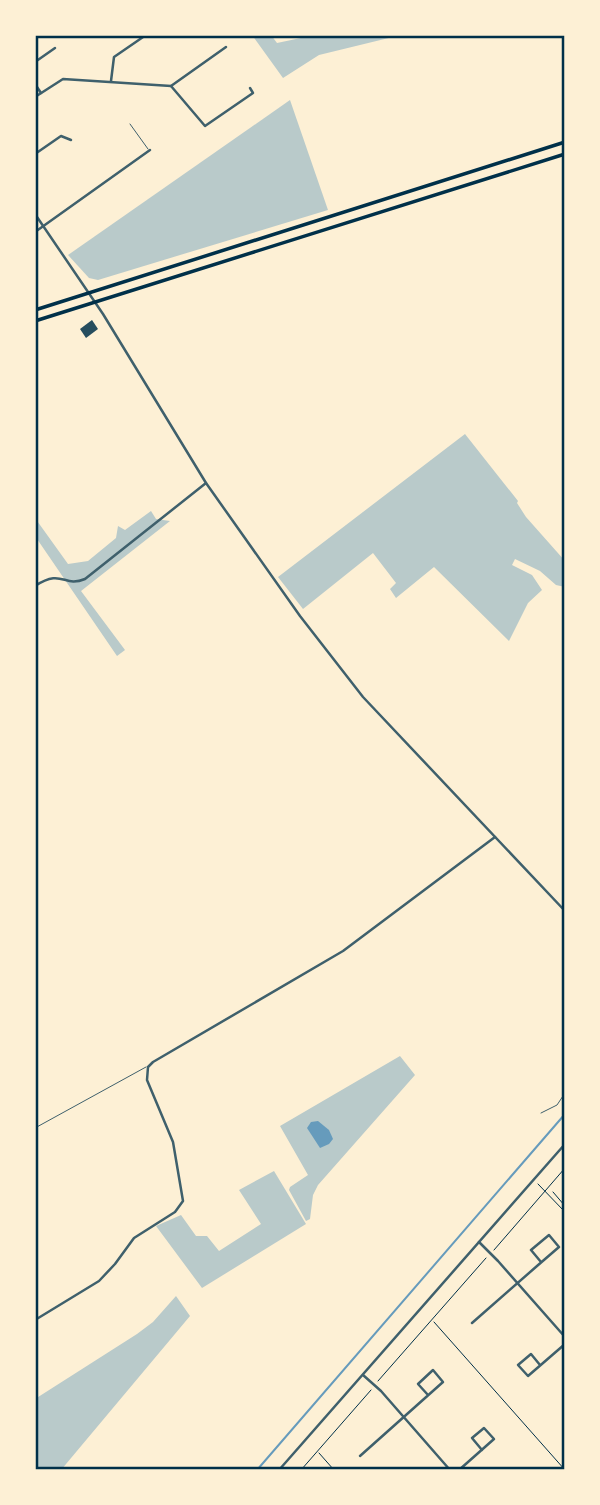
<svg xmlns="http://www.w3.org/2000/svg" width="600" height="1505" viewBox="0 0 600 1505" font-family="'IBM Plex Sans',sans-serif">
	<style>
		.green { fill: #b9caca }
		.water { fill: #669bbc }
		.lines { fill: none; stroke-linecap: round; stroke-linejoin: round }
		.stream { stroke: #669bbc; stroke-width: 2 }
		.building { fill: #264d5e }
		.path { stroke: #003049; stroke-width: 1 }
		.service { stroke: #3f606c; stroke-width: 1 }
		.minor { stroke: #3f606c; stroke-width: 2.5 }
		.tertiary { stroke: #3f606c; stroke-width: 2.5 }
		.secondary { stroke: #003049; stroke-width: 3.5 }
		.neatline { fill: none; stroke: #003049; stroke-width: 2.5 }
	</style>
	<rect width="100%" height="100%" fill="#fdf0d5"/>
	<!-- green -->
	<g class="green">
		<polygon points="252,35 271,35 277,43 315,35 401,35 319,55 283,78"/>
		<polygon points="290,100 328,210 98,280 89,278 68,255"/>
		<polygon points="465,434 518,501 517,503 526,517 565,561 565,587 556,585 540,571 515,559 512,565 532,575 542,590 528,603 509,641 434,567 396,598 390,589 396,583 373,553 303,609 278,577"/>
		<polygon points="151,511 156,519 170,521 81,591 125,650 117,656 35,536 35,518 68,564 88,561 116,538 118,526 125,530"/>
		<polygon points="400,1056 415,1075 318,1185 313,1195 310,1219 306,1221 289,1190 290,1187 308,1175 280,1126"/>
		<polygon points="274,1171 306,1224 202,1288 156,1226 181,1215 196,1236 207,1236 219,1251 261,1224 239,1190"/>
		<polygon points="176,1296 190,1316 61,1470 35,1470 35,1399 137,1334 153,1322"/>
	</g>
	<!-- water -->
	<polygon class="water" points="318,1121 329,1130 333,1139 329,1144 320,1148 307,1128 311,1122"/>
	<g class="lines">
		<!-- stream -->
		<polyline class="stream" points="257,1470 565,1114"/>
	</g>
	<!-- building -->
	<polygon class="building" points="92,320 98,329 86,338 80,329"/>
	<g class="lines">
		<!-- path -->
		<g class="path">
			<polyline points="538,1184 565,1212"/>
			<polyline points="553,1192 565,1206"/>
			<polyline points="494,1250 565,1168"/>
			<polyline points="434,1322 565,1470"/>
			<polyline points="378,1381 486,1258"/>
			<polyline points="319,1453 334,1470"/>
			<polyline points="301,1470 371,1390"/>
		</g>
		<!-- service -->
		<g class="service">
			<polyline points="130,124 148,149"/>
			<polyline points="541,1113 557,1105 565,1093"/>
			<polyline points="35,1128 146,1067"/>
		</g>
		<!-- minor -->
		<g class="minor">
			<polyline points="35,62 55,48"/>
			<polyline points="111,81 114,57 146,35"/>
			<polyline points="35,84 41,93"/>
			<polyline points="171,86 226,47"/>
			<polyline points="35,97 63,79 171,86 205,126 253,93 250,88"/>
			<polyline points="35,154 61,136 71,140"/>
			<polyline points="35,232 150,150"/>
			<path d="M35 586C63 568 63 588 85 579L206 483"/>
			<polyline points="479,1242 498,1261 565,1337"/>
			<polyline points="35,1320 99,1281 115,1264 134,1238 175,1212 183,1201 173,1142 147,1080 148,1067 153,1062 343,951 495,837"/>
			<polyline points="472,1323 537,1266 559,1247 549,1235 531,1250 541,1262"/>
			<polyline points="540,1365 531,1354 518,1365 528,1376 565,1344"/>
			<polyline points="363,1375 381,1391 450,1470"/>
			<polyline points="360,1456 443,1382 433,1370 418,1384 428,1395"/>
			<polyline points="459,1470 494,1439 484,1428 472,1438 482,1450"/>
		</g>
		<!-- tertiary -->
		<g class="tertiary">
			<polyline points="35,214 103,314 206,483 300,616 363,697 565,911"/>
			<polyline points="279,1470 565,1144"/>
		</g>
		<!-- secondary -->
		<g class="secondary">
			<polyline points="35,310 565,142"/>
			<polyline points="35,321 565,154"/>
		</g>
	</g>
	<!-- border -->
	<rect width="600" height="1505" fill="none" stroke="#fdf0d5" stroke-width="74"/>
	<rect x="37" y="37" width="526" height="1431" class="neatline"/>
</svg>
